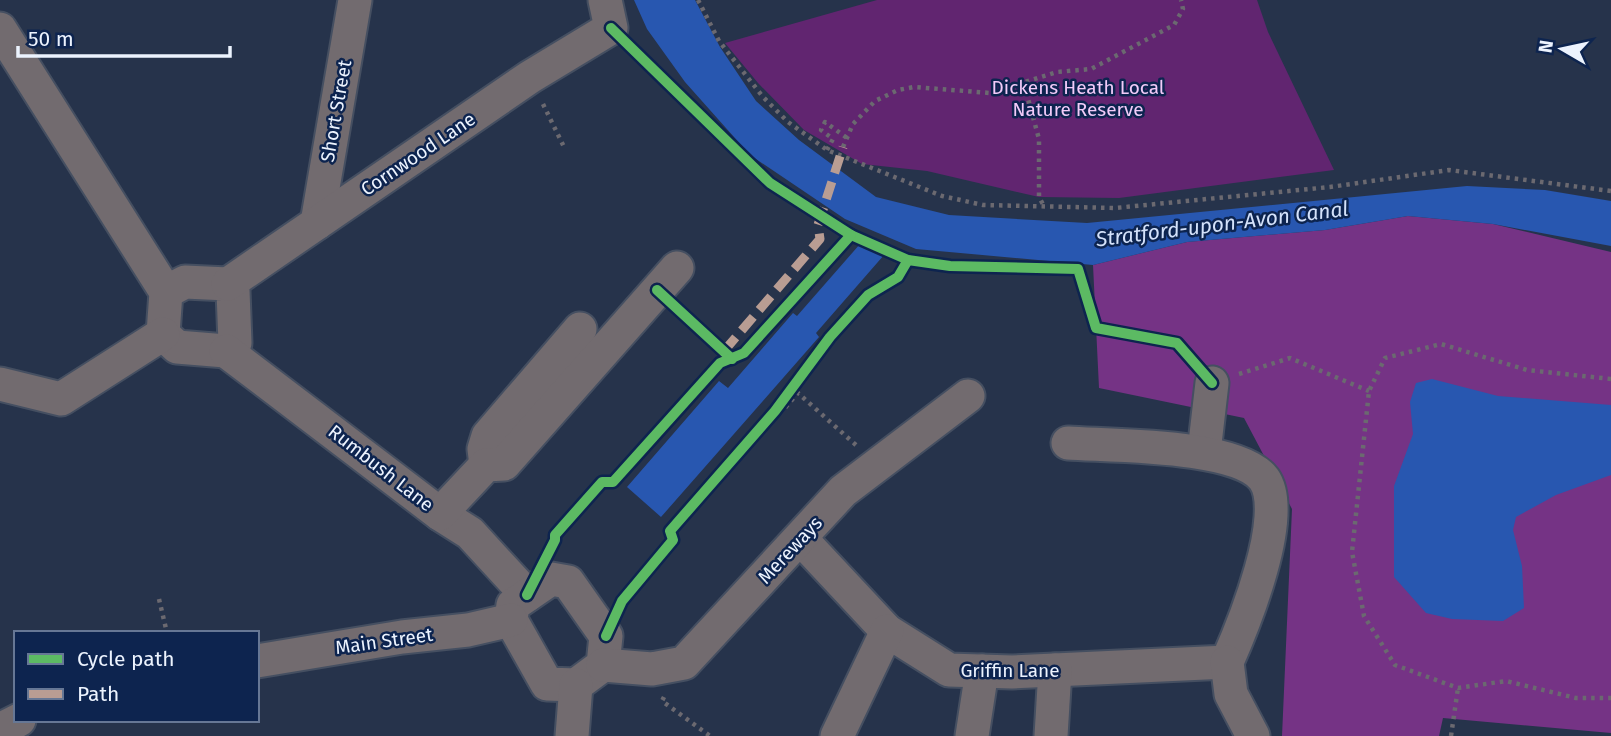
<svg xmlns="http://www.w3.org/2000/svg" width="1611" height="736" viewBox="0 0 1611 736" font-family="'Fira Sans',sans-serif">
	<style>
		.green { fill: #612570 }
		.forest { fill: #753385 }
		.water { fill: #2857b0 }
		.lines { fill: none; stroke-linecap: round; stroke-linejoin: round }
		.minor-casing { stroke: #454f61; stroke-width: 37 }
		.path { stroke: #6b6970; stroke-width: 4.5; stroke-dasharray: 3.5 5; stroke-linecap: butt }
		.minor { stroke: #726b6f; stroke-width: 33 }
		.quiet { stroke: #b99d93; stroke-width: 9; stroke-dasharray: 18 9; stroke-linecap: butt }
		.cycleway-casing { stroke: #0d244f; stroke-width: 15 }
		.cycleway { stroke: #5cba63; stroke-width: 10 }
		.labels { text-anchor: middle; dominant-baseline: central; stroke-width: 5; stroke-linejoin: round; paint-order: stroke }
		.park-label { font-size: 19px; fill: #f3cbf9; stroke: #0d244f }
		.street-label { font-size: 19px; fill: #ecf3fe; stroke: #0d244f }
		.water-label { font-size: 21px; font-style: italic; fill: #d4e2fb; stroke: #0d244f }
	</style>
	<rect width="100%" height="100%" fill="#26334b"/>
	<!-- green -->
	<polygon class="green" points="877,0 1257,0 1268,32 1334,170 1119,198 1039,197 927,171 862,164 804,130 758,83 725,43"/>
	<!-- forest -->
	<polygon class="forest" points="1408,216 1493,224 1611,252 1611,733 1443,718 1439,736 1282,736 1292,509 1244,418 1099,388 1093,265 1187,242 1325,230"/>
	<!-- water -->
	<g class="water">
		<polygon points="634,0 695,0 720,47 756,101 799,140 876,197 949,215 1087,223 1467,186 1545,190 1611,201 1611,246 1493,224 1408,216 1325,230 1187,242 1093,265 916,249 845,219 750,155 685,82 647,29"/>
		<polygon points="860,244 884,255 816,333 819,337 661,517 627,487 719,381 728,388 793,313 797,316"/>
		<polygon points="1432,379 1498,396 1611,405 1611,475 1556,495 1516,517 1513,530 1522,566 1524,608 1503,621 1452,619 1426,613 1394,577 1394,486 1413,434 1410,402 1416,383"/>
	</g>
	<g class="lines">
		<!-- minor casing -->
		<g class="minor-casing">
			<g id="minor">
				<polyline points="0,29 166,292 163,334 177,347 226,351 235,343 233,291 228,284 185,282 166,292"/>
				<polyline points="317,223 355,0"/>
				<polyline points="228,284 530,77 611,28 605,0"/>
				<polyline points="226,351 440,514 470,533 527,595"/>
				<polyline points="0,384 61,399 163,334"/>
				<polyline points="1204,452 1212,383"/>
				<polyline points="486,465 484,449 488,436 580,329"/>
				<polyline points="440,514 486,465 504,464 677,268"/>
				<path d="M801 539 887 631 949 670 1012 672 1227 662C1243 626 1289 514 1264 479 1238 444 1111 446 1068 443"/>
				<polygon points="551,579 568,582 606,636 603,665 576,685 547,684 511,620 513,605"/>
				<polyline points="257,661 402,637 468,630 511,620"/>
				<polyline points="1227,662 1231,694 1253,736"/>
				<polyline points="603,665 652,669 684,663 843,491 968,396"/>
				<polyline points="0,730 19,720"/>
				<polyline points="572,736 576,685"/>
				<polyline points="837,736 887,631"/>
				<polyline points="972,736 982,671"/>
				<polyline points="1051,736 1055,670"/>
			</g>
		</g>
		<!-- path -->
		<g class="path">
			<polyline points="698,0 719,41 763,97 788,122 827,150 942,196 983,205 1115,208 1330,187 1449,170 1611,191"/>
			<polyline points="1024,84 1039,139 1039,197 1045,208"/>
			<polyline points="543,104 564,147"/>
			<polyline points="843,147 853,124 875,101 898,90 914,87 990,93 1057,72 1091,69 1174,25 1183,9 1181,0"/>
			<polyline points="827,150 833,139 821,130 825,122 847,138"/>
			<polyline points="1239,374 1290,358 1369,391"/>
			<polyline points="1611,379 1527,370 1441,344 1385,358 1369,391 1352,552 1364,616 1395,665 1458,688 1506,681 1576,698 1611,698"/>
			<polyline points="779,405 784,409 798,393 857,446"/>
			<polyline points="159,599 167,633"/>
			<polyline points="664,697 662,701 710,736"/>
			<polyline points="1451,736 1458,688"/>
		</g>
		<!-- minor -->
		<use href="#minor" class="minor"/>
		<!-- quiet -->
		<polyline class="quiet" points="724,351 820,239 818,225 843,147"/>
		<!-- cycleway casing -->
		<g class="cycleway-casing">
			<g id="cycleway">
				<polyline points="611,28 770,183 851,235 908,260 950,266 1078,269 1096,328 1177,343 1212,383"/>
				<polyline points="657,290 732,359"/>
				<polyline points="527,595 555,540 555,535 602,482 613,482 720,363 744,353 851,235"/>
				<polyline points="606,636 622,601 673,540 670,531 775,411 830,337 868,295 898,277 908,260"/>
			</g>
		</g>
		<!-- cycleway -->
		<use href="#cycleway" class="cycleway"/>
	</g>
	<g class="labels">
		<!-- park labels -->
		<g class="park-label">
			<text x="1078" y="87">Dickens Heath Local<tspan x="1078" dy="22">Nature Reserve</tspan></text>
		</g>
		<!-- street labels -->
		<g class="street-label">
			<text transform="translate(336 111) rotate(-80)">Short Street</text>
			<text transform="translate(418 154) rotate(-34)">Cornwood Lane</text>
			<text transform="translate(381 468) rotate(38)">Rumbush Lane</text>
			<text transform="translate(790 550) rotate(-47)">Mereways</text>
			<text transform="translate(384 641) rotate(-8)">Main Street</text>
			<text x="1010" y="670">Griffin Lane</text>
		</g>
		<!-- water labels -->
		<g class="water-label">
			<text transform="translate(1222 224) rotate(-7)">Stratford-upon-Avon Canal</text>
		</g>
	</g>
	<!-- legend -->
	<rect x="14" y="631" width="245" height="91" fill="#0d244f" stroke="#667795" stroke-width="2"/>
	<rect x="28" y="654" width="35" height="10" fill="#5cba63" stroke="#667795" stroke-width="2"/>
	<text x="77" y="666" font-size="21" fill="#ecf3fe">Cycle path</text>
	<rect x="28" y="689" width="35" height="10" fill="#b99d93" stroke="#667795" stroke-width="2"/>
	<text x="77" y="701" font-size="21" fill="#ecf3fe">Path</text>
	<!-- north arrow -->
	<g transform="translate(1562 49) rotate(279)" stroke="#0d244f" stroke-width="5" paint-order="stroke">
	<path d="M0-5L12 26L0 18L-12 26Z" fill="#ecf3fe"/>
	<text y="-10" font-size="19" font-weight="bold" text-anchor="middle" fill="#ecf3fe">N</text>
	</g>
	<!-- scale -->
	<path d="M18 46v10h212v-10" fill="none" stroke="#ecf3fe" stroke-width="3.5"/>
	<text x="28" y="46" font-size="21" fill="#ecf3fe" stroke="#0d244f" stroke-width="5" paint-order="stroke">50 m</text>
</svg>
